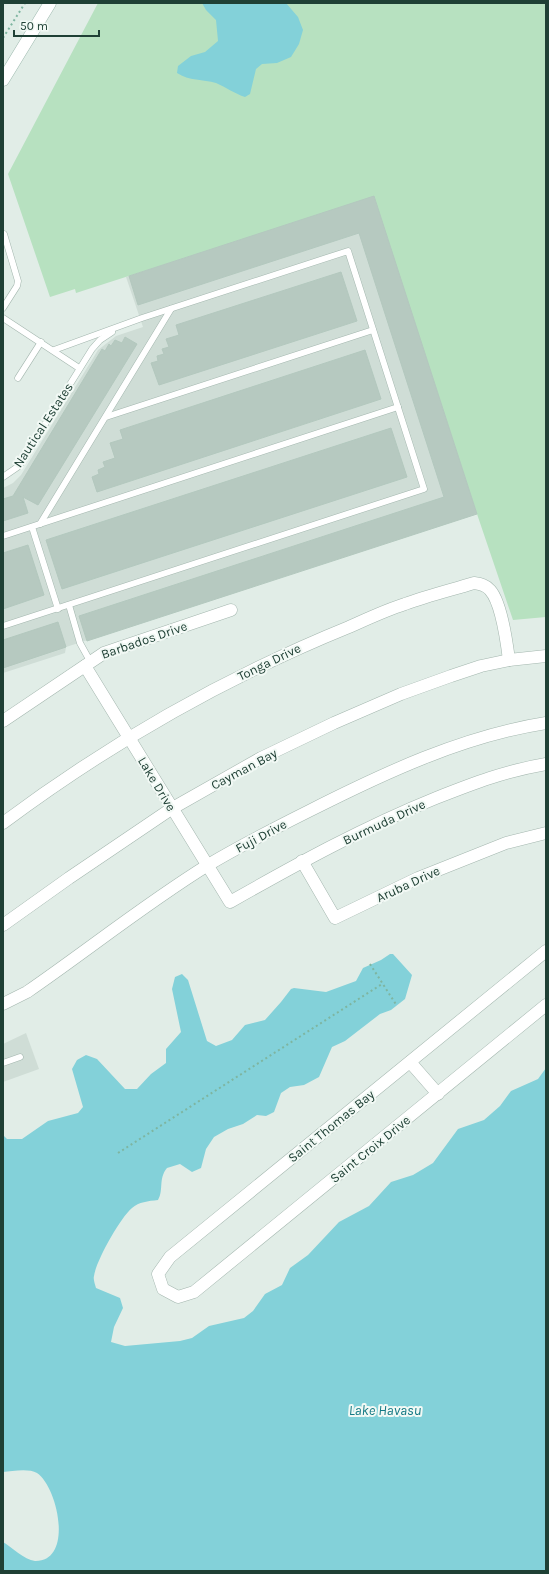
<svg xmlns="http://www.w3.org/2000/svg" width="549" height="1574" viewBox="0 0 549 1574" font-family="Karla,sans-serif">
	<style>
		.built { fill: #cfddd6 }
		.green { fill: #b7e1c0 }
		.water { fill: #83d1d9 }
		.building { fill: #b6c9c0; stroke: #b3c8be }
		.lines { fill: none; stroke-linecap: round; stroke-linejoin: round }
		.lane-casing { stroke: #a3b6ae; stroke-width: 7 }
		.street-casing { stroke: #a3b6ae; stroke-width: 13 }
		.secondary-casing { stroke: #9ebaaf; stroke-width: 13 }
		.path { stroke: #7eb5a0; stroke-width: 2; stroke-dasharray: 2 3; stroke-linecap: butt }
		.lane { stroke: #fff; stroke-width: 6 }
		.street { stroke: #fff; stroke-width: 12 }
		.secondary { stroke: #fff; stroke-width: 12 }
		.labels { text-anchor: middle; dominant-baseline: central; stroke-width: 4; stroke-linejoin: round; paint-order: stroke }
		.street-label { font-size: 13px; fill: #1f4035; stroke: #f2f9f5 }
		.water-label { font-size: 14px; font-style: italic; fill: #127883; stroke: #f2f9f5 }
	</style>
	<rect width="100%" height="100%" fill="#e1ede7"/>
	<!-- built -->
	<g class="built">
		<polygon points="374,196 477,514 66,647 65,653 3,673 3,488 13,483 21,475 98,350 116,336 143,327 126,277"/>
		<polygon points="26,1033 39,1069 3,1082 3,1044"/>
	</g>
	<!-- green -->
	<polygon class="green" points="98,3 546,3 546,617 513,620 477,514 374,197 76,293 75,289 50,297 8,174"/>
	<!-- water -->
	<g class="water">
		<path d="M202 3H286L298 17 303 30 299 44 291 57 277 63 262 64 256 69 250 94 245 97C235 94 226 87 216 83 203 79 189 81 177 73L178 66 191 56 205 52 218 41 216 20 206 10Z"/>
		<path d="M390 954H393L412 975 405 999 391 1010 380 1014 345 1041 332 1047 319 1077 304 1085 290 1087 281 1093 274 1112 266 1116 257 1115 243 1124 228 1129 214 1137 206 1149 201 1168 192 1172 180 1164 167 1168C158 1179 164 1190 158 1200 148 1201 139 1202 132 1208 120 1218 96 1261 94 1276 93 1279 95 1284 96 1288L120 1298 123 1308 114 1327 111 1342 125 1346 180 1341 192 1338 209 1326 244 1318 253 1311 265 1294 282 1285 290 1268 308 1255 339 1222 369 1206 391 1182 413 1175 433 1163 458 1129 484 1120 500 1106 511 1091 538 1079 546 1068V1571H3V1542C12 1547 24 1560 35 1561 74 1562 58 1487 37 1473 29 1468 12 1471 3 1472V1135L7 1139H22L48 1121 78 1113 83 1107 72 1069 77 1060 86 1055 97 1059 125 1089H137L151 1074 166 1063V1049L181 1032 172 989 175 977 182 974 188 980 207 1041 216 1046 232 1040 245 1025 265 1020 281 1002 291 989 294 988 326 992 356 981 363 968 381 960Z"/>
	</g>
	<!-- building -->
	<g class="building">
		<polygon points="374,196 477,514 87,641 79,616 444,497 359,233 138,305 129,276"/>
		<polygon points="341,272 357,321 159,385 151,363 158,361 157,356 164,354 162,349 169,347 166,339 179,335 176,325"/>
		<polygon points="125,337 137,344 38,505 23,497 28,513 3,521 3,499 13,496 102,349 105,351 109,344 111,346 115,340 122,343"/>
		<polygon points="365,350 381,399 97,492 92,477 99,474 98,470 105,467 103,462 115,458 110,443 123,439 120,430"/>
		<polygon points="391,428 407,477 62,589 46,540"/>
		<polygon points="28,545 44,595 3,609 3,553"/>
		<polygon points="58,622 66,647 3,668 3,640"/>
	</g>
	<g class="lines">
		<!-- lane casing -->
		<g class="lane-casing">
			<g id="lane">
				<polyline points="3,308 17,286 18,281 4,234"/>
				<polyline points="3,318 79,368"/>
				<polyline points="18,378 41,342"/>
				<polyline points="106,417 373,330"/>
				<polyline points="3,477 19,466 92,349 100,340 112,332"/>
				<polyline points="40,524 171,309"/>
				<polyline points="32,527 58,609"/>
				<polyline points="3,536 398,407"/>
				<polyline points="69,605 80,643 90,661"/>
				<polyline points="3,626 424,489 348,251 142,318 54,350"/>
				<polyline points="3,1063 20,1057"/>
			</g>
		</g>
		<!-- street casing -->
		<g class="street-casing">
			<g id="street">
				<path d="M85 666 230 902C297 864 364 827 436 798 474 783 505 771 546 764"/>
				<polyline points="3,721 104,653 231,610"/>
				<path d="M3 823C109 744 226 677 349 627 367 619 386 610 405 604 427 596 451 590 474 583 481 584 486 585 490 590 501 602 507 644 509 660"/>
				<polyline points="302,861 335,918 418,878 506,843 546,833"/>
				<polyline points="3,925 69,878 171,809 261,758 334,723 401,694 451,676 481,666 509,660 546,656"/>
				<polyline points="546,951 170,1257 158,1274 163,1289 178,1297 194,1292 546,1005"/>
				<path d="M3 1004 27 992C88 950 145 904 208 865 240 846 275 828 309 811 384 773 463 736 546 723"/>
				<polyline points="410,1062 438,1094"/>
			</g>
		</g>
		<!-- secondary casing -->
		<g class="secondary-casing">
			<polyline id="secondary" points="3,80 50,3"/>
		</g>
		<!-- path -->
		<g class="path">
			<polyline points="3,38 25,3"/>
			<polyline points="370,964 397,1006"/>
			<polyline points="118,1153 382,984"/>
		</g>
		<!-- lane -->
		<use href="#lane" class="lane"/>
		<!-- street -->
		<use href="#street" class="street"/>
		<!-- secondary -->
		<use href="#secondary" class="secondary"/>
	</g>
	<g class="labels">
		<!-- street labels -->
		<g class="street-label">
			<text transform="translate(43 425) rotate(-57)">Nautical Estates</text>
			<text transform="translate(144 640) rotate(-19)">Barbados Drive</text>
			<text transform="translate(269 662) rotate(-26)">Tonga Drive</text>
			<text transform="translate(244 769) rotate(-28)">Cayman Bay</text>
			<text transform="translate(157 784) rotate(59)">Lake Drive</text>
			<text transform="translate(384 822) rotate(-25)">Burmuda Drive</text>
			<text transform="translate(261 836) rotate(-28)">Fuji Drive</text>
			<text transform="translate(408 884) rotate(-25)">Aruba Drive</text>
			<text transform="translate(331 1126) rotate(-39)">Saint Thomas Bay</text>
			<text transform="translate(370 1149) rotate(-39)">Saint Croix Drive</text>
		</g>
		<!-- water labels -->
		<g class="water-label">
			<text x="385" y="1410">Lake Havasu</text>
		</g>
	</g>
	<!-- border -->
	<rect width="549" height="1574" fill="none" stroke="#1f4035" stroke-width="8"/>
	<!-- scale -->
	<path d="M14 30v6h85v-6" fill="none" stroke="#1f4035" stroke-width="2"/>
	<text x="20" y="30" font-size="12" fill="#1f4035" stroke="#f2f9f5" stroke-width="3" paint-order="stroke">50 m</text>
</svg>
